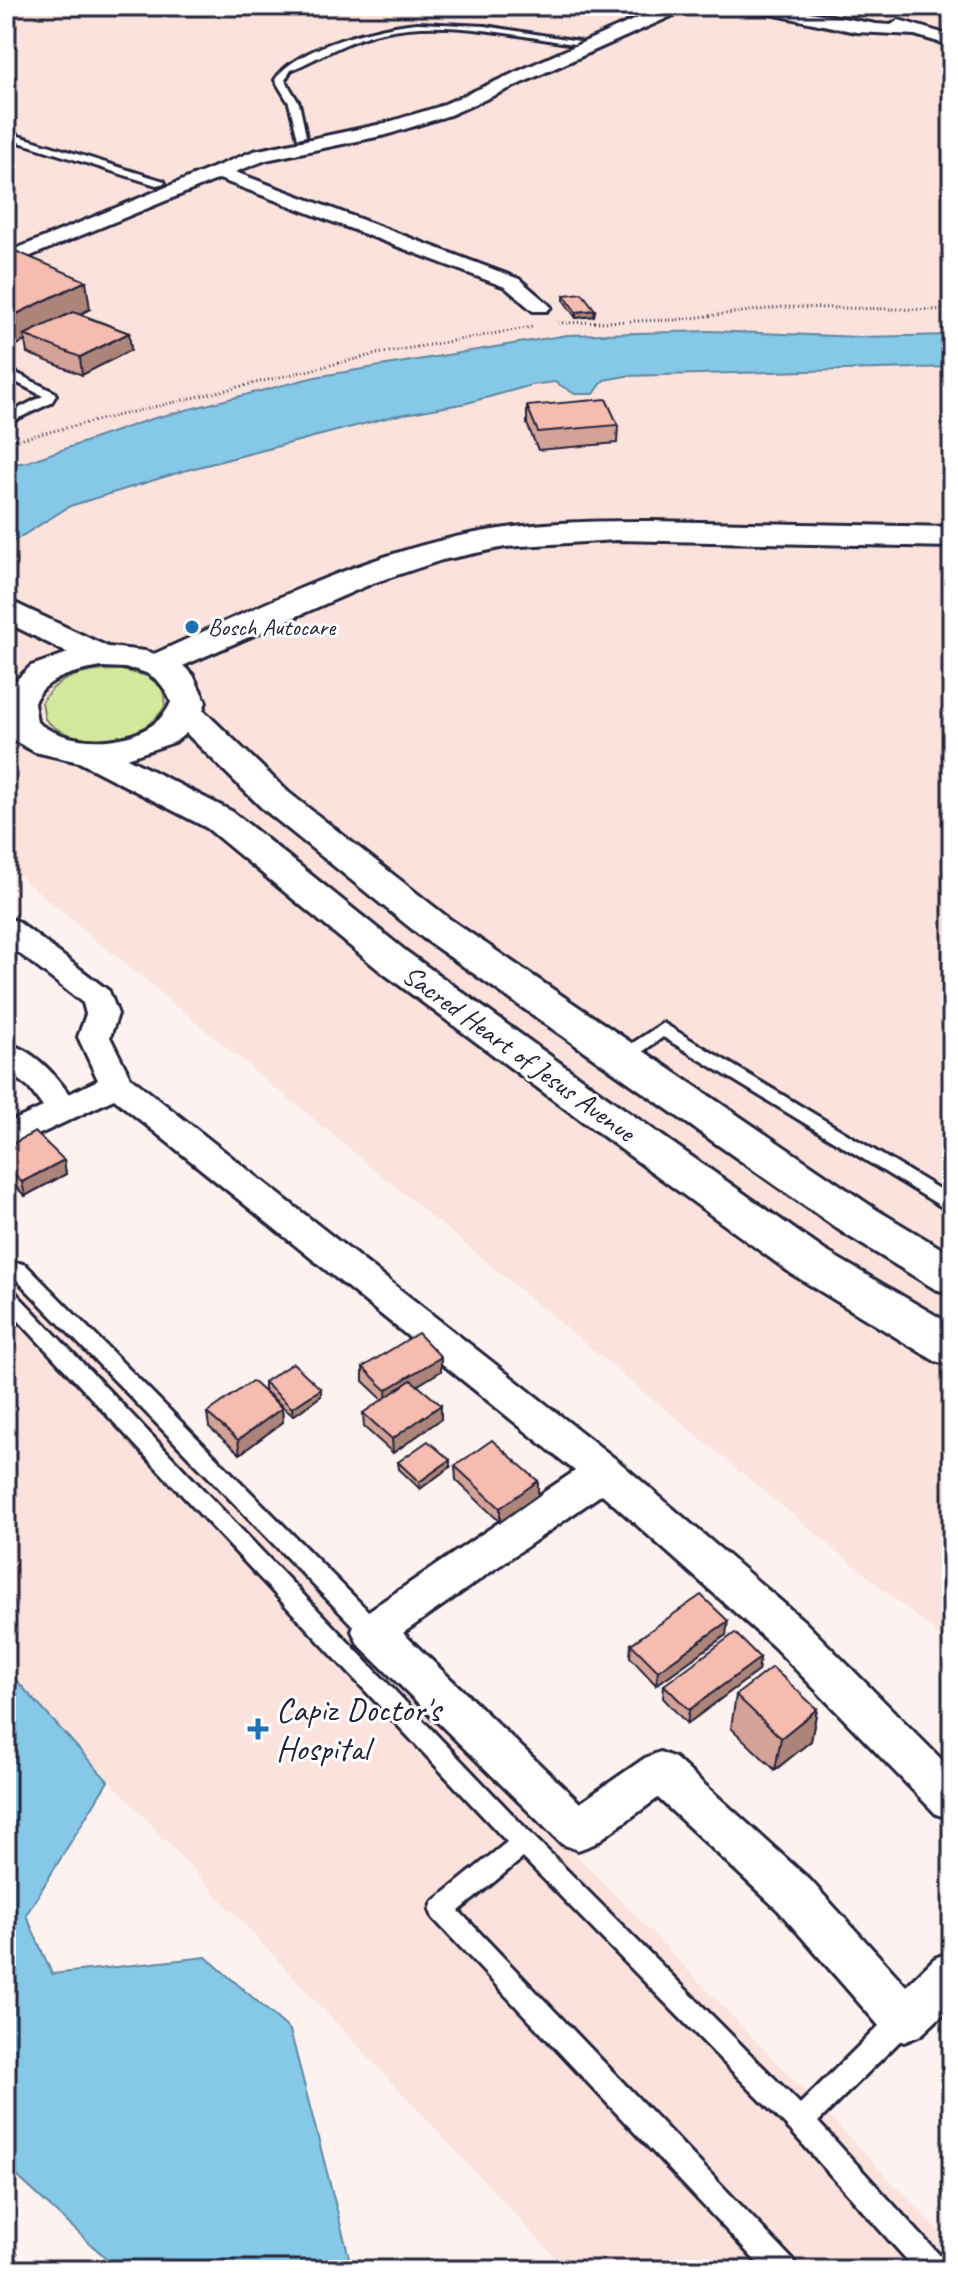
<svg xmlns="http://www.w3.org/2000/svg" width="958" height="2276" viewBox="0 0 958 2276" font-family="Caveat,sans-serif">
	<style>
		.built { fill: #fbe2dc }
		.green { fill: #d2e89d; stroke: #7a856c; stroke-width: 2 }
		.water { fill: #86c8e7; stroke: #5e86a2; stroke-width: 2 }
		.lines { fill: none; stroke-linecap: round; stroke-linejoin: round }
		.service-casing { stroke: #22223b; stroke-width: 6 }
		.minor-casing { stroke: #22223b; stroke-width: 6 }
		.tertiary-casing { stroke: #22223b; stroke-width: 6 }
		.secondary-casing { stroke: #22223b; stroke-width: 6 }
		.path-far1 { stroke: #22223b; stroke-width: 3; stroke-dasharray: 1 3; stroke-linecap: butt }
		.path { stroke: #22223b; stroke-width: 7; stroke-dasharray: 3 8; stroke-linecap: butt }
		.service { fill: #fff; fill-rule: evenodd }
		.minor { fill: #fff; fill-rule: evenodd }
		.tertiary { fill: #fff; fill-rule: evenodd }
		.secondary { fill: #fff; fill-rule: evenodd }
		.wall { fill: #d4a296; stroke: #22223b; stroke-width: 2 }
		.shaded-wall { fill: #ac847a; stroke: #22223b; stroke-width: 2 }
		.building { fill: #f6bcaf; stroke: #22223b; stroke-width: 2 }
		.poi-dot { fill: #1f6fb2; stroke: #fff; stroke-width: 3 }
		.labels { text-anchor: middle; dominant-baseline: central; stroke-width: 6; stroke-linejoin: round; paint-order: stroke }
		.far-poi-label { font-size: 24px; fill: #22223b; stroke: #fff; text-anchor: start }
		.street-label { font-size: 28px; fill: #22223b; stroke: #fff }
		.near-poi-label { font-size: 34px; fill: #22223b; stroke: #fff; text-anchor: start }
	</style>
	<rect width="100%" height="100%" fill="#fdf2ef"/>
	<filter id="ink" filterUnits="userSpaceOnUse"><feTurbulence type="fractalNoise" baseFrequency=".0125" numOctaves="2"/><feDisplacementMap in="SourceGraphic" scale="16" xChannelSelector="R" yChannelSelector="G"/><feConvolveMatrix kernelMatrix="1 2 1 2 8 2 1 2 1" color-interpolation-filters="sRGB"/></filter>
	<g filter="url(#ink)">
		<!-- built -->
		<g class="built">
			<polygon points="6,6 952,6 952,1646 6,865"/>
			<polygon points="6,1264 952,2244 952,2270 567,2270 6,1669"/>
		</g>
		<!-- green -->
		<path class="green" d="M121 670 147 676 163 689 165 706C144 744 74 751 45 719L42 702C57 674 92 669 121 670Z"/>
		<!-- water -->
		<g class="water">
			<polygon points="709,331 860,337 952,335 952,367 626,376 604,380 594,394 575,394 555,382 532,385 467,403 394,416 187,470 70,506 6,546 6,465 27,462 151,419 315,377 567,335"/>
			<polygon points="6,1669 108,1781 26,1915 52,1974 206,1957 290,2030 349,2257 338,2270 119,2270 6,2166"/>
		</g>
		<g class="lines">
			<!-- service casing -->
			<g class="service-casing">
				<g id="service">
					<path d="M418 23 485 26 579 41 574 44C513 35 444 18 382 32 350 39 321 57 291 70L285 80 299 103 306 136 298 138 289 103 275 80C295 47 380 26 418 23Z"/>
					<polygon points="6,132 164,181 165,183 156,185 6,138"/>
					<polygon points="6,240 13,242 13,246 6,246"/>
					<polygon points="6,368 54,392 56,395 51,403 6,424 6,415 43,396 6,377"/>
					<polygon points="663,1023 952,1197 952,1213 663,1037 631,1060 619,1060 616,1056 619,1052"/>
					<polygon points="19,1263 26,1265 381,1624 384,1631 381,1638 373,1640 365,1638 17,1280 6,1284 6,1268"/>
					<polygon points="6,1288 13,1290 532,1835 800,2104 894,2011 903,2008 912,2011 916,2020 912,2029 818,2122 944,2260 948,2270 916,2270 791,2131 523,1858 459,1911 793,2260 797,2270 764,2270 433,1918 430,1910 433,1902 507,1842 6,1307"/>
				</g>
			</g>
			<!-- minor casing -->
			<g class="minor-casing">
				<g id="minor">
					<polygon points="665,6 694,6 450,115 386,135 266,160 235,172 519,279 547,303 551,307 547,311 533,311 505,287 219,179 6,266 6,253 254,151 382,124 438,107"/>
					<polygon points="745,6 777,6 876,24 891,25 899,20 952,36 952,46 915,35 856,32 747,9"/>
					<path d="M6 918 17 921 109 991 118 1014 110 1037 130 1077 618 1461 804 1621 952 1770V1820L936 1814 774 1647 602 1494 403 1633 580 1803 645 1758 660 1752 675 1758 810 1880 906 1986 935 1958 952 1951V2006L921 2035 904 2042 887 2035 778 1910 658 1798 594 1844 578 1850 562 1844 358 1644 352 1631 358 1618 575 1471 114 1099 6 1150V1124L43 1107 29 1088 6 1070V1043C33 1050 53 1072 69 1094L98 1080 78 1037 86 1014 83 1003 6 943Z"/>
				</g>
			</g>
			<!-- tertiary casing -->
			<g class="tertiary-casing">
				<path id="tertiary" d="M652 521 952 527V547L616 540 505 547 442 560 373 583 169 672 157 675 145 672 140 665 145 658C251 611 355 557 470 534 530 522 591 521 652 521Z"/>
			</g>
			<!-- secondary casing -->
			<g class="secondary-casing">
				<path id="secondary" d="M6 599 108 647 145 651 178 661 193 675 206 702 203 710 288 792 451 920 877 1210 952 1255V1294L935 1289 845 1234 423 938 262 808 186 733 175 742 127 758 233 812 407 952 600 1092 824 1250 952 1325V1366L935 1361 792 1274 570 1112 379 970 207 828 79 762 35 752 13 740 6 730 7 689 31 666 68 653 6 622ZM102 667C135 668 158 668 171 702 152 748 72 750 37 722L34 703C44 677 77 671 102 667Z"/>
			</g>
			<!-- path-far1 -->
			<g class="path-far1">
				<polyline points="558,323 674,320 784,307 952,310"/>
				<polyline points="15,440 377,354 532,327"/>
			</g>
			<!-- path -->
			<polyline class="path" points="6,2246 32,2270"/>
			<!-- service -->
			<use href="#service" class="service"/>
			<!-- minor -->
			<use href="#minor" class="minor"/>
			<!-- tertiary -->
			<use href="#tertiary" class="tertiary"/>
			<!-- secondary -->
			<use href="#secondary" class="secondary"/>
		</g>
		<!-- wall -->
		<g class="wall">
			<polygon points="6,247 90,309 80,314 129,333 131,350 82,375 27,353 25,341 6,350"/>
			<polygon points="564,295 595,310 594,316 576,318 564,301"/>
			<polygon points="527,406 618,425 617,443 538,450 527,424"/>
			<polygon points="6,1147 64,1160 66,1174 25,1196 6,1177"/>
			<polygon points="441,1357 441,1371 418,1385 441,1419 393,1453 364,1427 363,1413 383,1400 363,1381 363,1367"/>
			<polygon points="264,1382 321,1389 321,1396 293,1416 264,1390"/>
			<polygon points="282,1408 283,1422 240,1454 209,1427 207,1413"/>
			<polygon points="398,1462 450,1467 420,1489 399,1469"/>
			<polygon points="455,1466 538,1495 500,1522 456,1480"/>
			<polygon points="726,1635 656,1685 630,1657 631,1644"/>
			<polygon points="760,1658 758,1671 687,1724 663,1698 664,1685"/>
			<polygon points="736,1695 817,1709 811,1741 775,1770 731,1728"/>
		</g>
		<!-- shaded-wall -->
		<g class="shaded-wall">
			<polygon points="86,281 90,309 31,338 24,335 25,341 6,350 6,319"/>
			<polygon points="595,310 594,316 576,318 576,312"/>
			<polygon points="129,333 131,350 82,375 80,357"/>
			<polygon points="64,1160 66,1174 25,1196 22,1182"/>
			<polygon points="441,1357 441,1371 387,1404 386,1390"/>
			<polygon points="321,1389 321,1396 293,1416 292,1408"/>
			<polygon points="441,1405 441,1419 393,1453 392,1439"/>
			<polygon points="282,1408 283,1422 240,1454 238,1440"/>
			<polygon points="450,1460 450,1467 420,1489 419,1482"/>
			<polygon points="538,1481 538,1495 500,1522 500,1508"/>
			<polygon points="728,1621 726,1635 656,1685 658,1671"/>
			<polygon points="760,1658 758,1671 687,1724 689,1710"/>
			<polygon points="817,1709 811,1741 775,1770 781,1738"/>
		</g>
		<!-- building -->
		<g class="building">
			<polygon points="6,247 86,281 6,319"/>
			<polygon points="582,293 595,310 576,312 564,295"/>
			<polygon points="73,312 129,333 80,357 24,335"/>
			<polygon points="606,399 618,425 538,432 527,406"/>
			<polygon points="35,1132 64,1160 22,1182 6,1166 6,1147"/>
			<polygon points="418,1333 441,1357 386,1390 363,1367"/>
			<polygon points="293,1363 321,1389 292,1408 264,1382"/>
			<polygon points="411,1380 441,1405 392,1439 363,1413"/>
			<polygon points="252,1381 282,1408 238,1440 207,1413"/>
			<polygon points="492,1440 538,1481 500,1508 455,1466"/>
			<polygon points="428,1441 450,1460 419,1482 398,1462"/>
			<polygon points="701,1595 728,1621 658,1671 631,1644"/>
			<polygon points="735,1633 760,1658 689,1710 664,1685"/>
			<polygon points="772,1667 817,1709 781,1738 736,1695"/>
		</g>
	</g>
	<!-- markers -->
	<g class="poi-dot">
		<circle cx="192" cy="627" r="8"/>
		<path d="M254 1717h8v8h8v8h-8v8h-8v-8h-8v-8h8z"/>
	</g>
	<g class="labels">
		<!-- far-poi labels -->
		<g class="far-poi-label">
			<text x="208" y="627">Bosch Autocare</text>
		</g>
		<!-- street labels -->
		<g class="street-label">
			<text transform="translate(519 1053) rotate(36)">Sacred Heart of Jesus Avenue</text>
		</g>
		<!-- near-poi labels -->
		<g class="near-poi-label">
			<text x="276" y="1709">Capiz Doctor's<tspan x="276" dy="39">Hospital</tspan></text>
		</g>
	</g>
	<!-- margin -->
	<rect width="958" height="2276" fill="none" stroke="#fff" stroke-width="32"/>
	<rect x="16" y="16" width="926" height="2244" fill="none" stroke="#22223b" stroke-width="3" filter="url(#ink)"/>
</svg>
